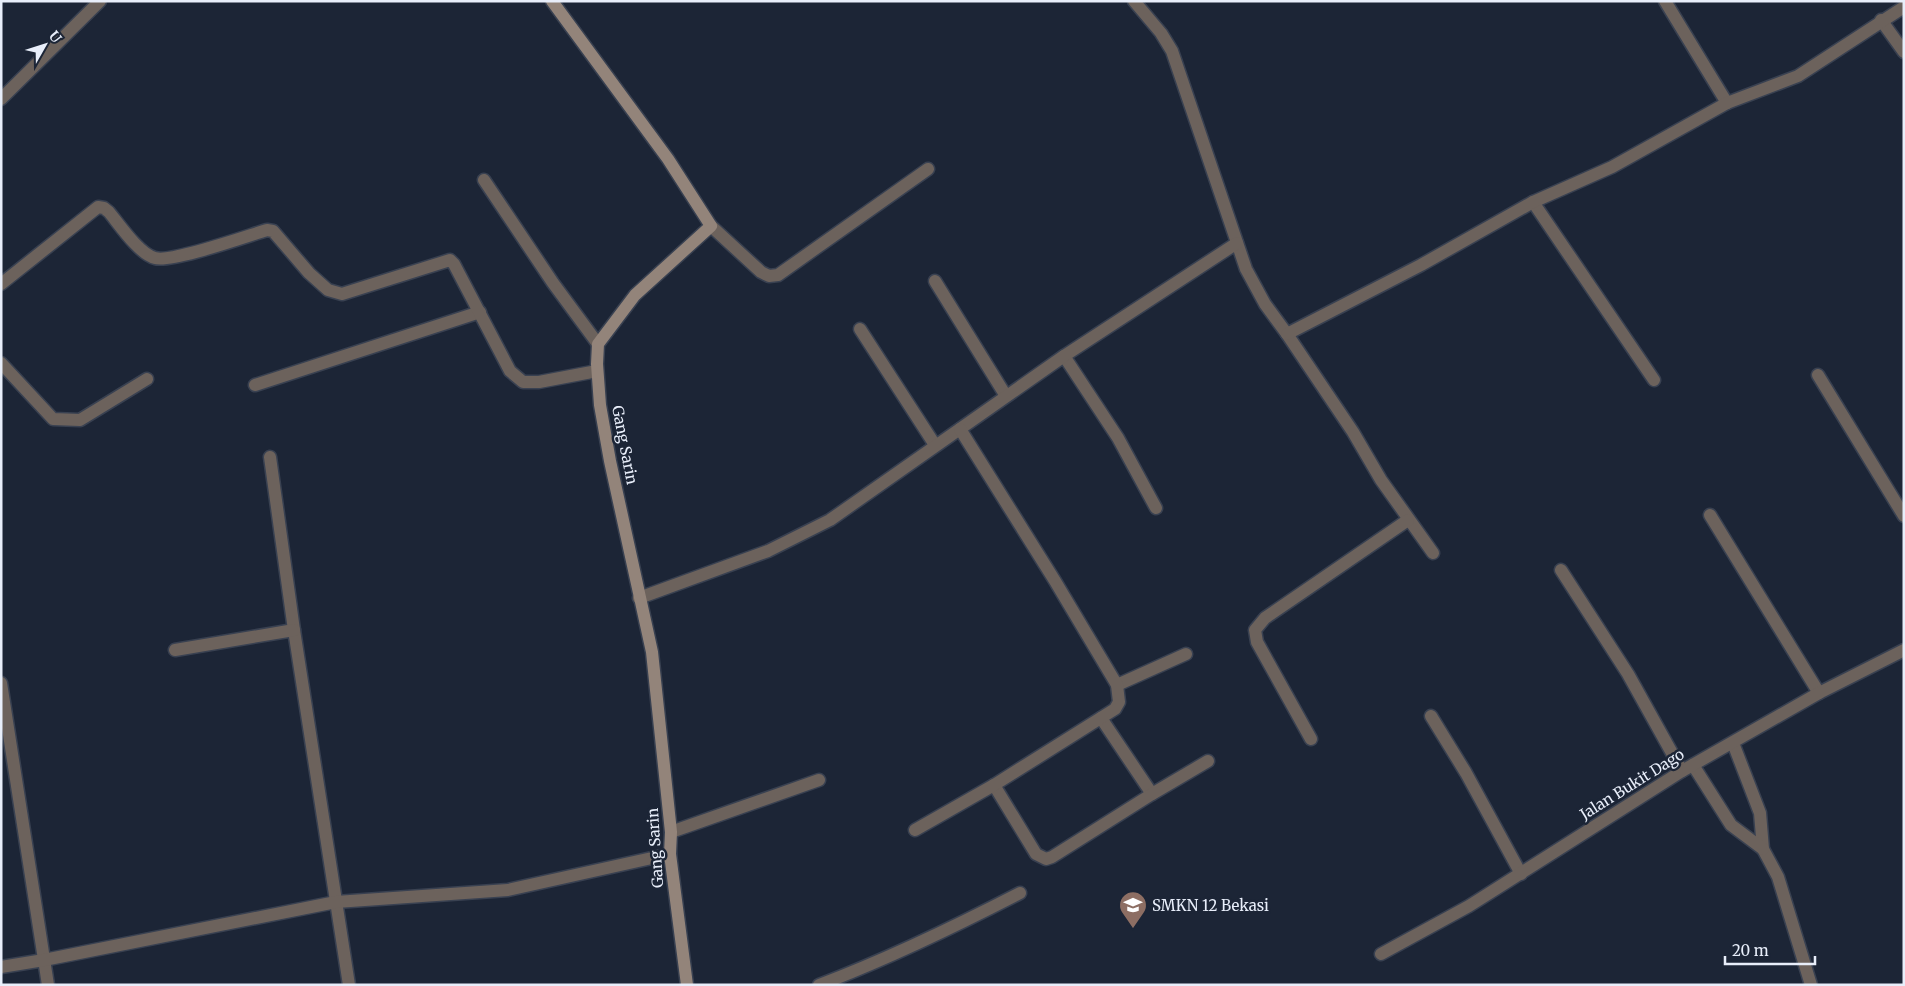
<svg xmlns="http://www.w3.org/2000/svg" width="1905" height="986" viewBox="0 0 1905 986" font-family="Merriweather,serif">
	<style>
		.lines { fill: none; stroke-linecap: round; stroke-linejoin: round }
		.lane-casing { stroke: #394151; stroke-width: 15 }
		.street-casing { stroke: #394151; stroke-width: 15 }
		.secondary-casing { stroke: #394151; stroke-width: 15 }
		.lane { stroke: #6c625c; stroke-width: 12 }
		.street { stroke: #6c625c; stroke-width: 12 }
		.secondary { stroke: #93847a; stroke-width: 12 }
		.labels { text-anchor: middle; dominant-baseline: central; stroke-width: 5; stroke-linejoin: round; paint-order: stroke }
		.street-label { font-size: 15px; fill: #e8eefa; stroke: #1c2536 }
		.poi-label { font-size: 15px; fill: #e8eefa; stroke: #1c2536; text-anchor: start }
	</style>
	<rect width="100%" height="100%" fill="#1c2536"/>
	<g class="lines">
		<!-- lane casing -->
		<g class="lane-casing">
			<g id="lane">
				<polyline points="255,385 480,312"/>
				<polyline points="671,832 819,780"/>
			</g>
		</g>
		<!-- street casing -->
		<g class="street-casing">
			<g id="street">
				<polyline points="1134,1 1161,33 1172,51 1246,269 1265,304 1287,334 1353,432 1381,480 1433,553"/>
				<polyline points="1665,1 1727,103"/>
				<polyline points="1881,20 1904,52"/>
				<polyline points="1,99 100,1"/>
				<polyline points="484,180 553,283 598,344"/>
				<polyline points="1533,202 1654,380"/>
				<polyline points="711,226 761,272 769,276 778,275 928,169"/>
				<polyline points="935,281 1006,396"/>
				<path d="M1 284 98 207 104 208 109 212C119 224 139 254 155 258 171 263 247 236 267 230L273 231 309 273 328 290 342 294 450 260 454 264 510 371 523 382H539L597 371"/>
				<polyline points="860,329 935,445"/>
				<polyline points="1287,334 1421,265 1533,202 1612,167 1727,103 1798,76 1904,7"/>
				<polyline points="1064,356 1118,438 1156,508"/>
				<polyline points="1,363 53,419 80,420 147,379"/>
				<polyline points="1818,375 1904,516"/>
				<polyline points="270,457 294,630 349,985"/>
				<polyline points="1710,515 1819,693"/>
				<polyline points="1561,570 1628,674 1682,771"/>
				<polyline points="639,598 768,551 830,520 1064,356 1237,243"/>
				<polyline points="175,650 294,630"/>
				<polyline points="1,683 48,985"/>
				<polyline points="1117,685 1186,654"/>
				<polyline points="1431,716 1466,773 1521,874"/>
				<polyline points="1101,718 1152,794"/>
				<polyline points="1311,739 1257,642 1255,630 1265,618 1408,520"/>
				<polyline points="1733,743 1760,813 1763,849 1778,877 1811,985"/>
				<polyline points="1693,765 1731,825 1763,849"/>
				<polyline points="994,785 1036,854 1046,859 1052,857 1152,794 1208,761"/>
				<polyline points="915,830 994,785 1115,709 1119,702 1117,685 1055,581 960,429"/>
				<polyline points="1381,954 1469,906 1682,771 1819,693 1904,650"/>
				<polyline points="1,967 44,960 336,902 508,890 670,854"/>
				<path d="M819 985C888 959 954 927 1020 893"/>
			</g>
		</g>
		<!-- secondary casing -->
		<g class="secondary-casing">
			<polyline id="secondary" points="552,1 668,159 711,226 635,295 598,344 597,364 600,405 610,461 652,652 671,832 670,854 687,985"/>
		</g>
		<!-- lane -->
		<use href="#lane" class="lane"/>
		<!-- street -->
		<use href="#street" class="street"/>
		<!-- secondary -->
		<use href="#secondary" class="secondary"/>
	</g>
	<!-- icons -->
	<defs>
		<g id="school-pin" transform="scale(1.4375)"><path d="M0 17L-7.5 6A9.5 9.5 0 1 1 7.5 6Z" fill="#8d6e63" stroke="#1c2536"/><path d="M0-5L7-2L0 1L-7-2ZM-4 1L0 2.5L4 1V4Q0 6-4 4Z" fill="#fff"/></g>
	</defs>
	<g fill-rule="evenodd">
		<use href="#school-pin" x="1133" y="905"/>
	</g>
	<g class="labels">
		<!-- street labels -->
		<g class="street-label">
			<text transform="translate(625 445) rotate(79)">Gang Sarin</text>
			<text transform="translate(1632 784) rotate(-32)">Jalan Bukit Dago</text>
			<text transform="translate(655 848) rotate(-94)">Gang Sarin</text>
		</g>
		<!-- poi labels -->
		<g class="poi-label">
			<text x="1152" y="905">SMKN 12 Bekasi</text>
		</g>
	</g>
	<!-- border -->
	<rect width="1905" height="986" fill="none" stroke="#e8eefa" stroke-width="5"/>
	<!-- north arrow -->
	<g transform="translate(45 45) rotate(51)" stroke="#1c2536" stroke-width="4" paint-order="stroke">
	<path d="M0-4L9 19L0 12L-9 19Z" fill="#e8eefa"/>
	<text y="-8" font-size="14" font-weight="bold" text-anchor="middle" fill="#e8eefa">U</text>
	</g>
	<!-- scale -->
	<path d="M1725 956v8h90v-8" fill="none" stroke="#e8eefa" stroke-width="2.5"/>
	<text x="1732" y="956" font-size="15" fill="#e8eefa" stroke="#1c2536" stroke-width="4" paint-order="stroke">20 m</text>
</svg>
